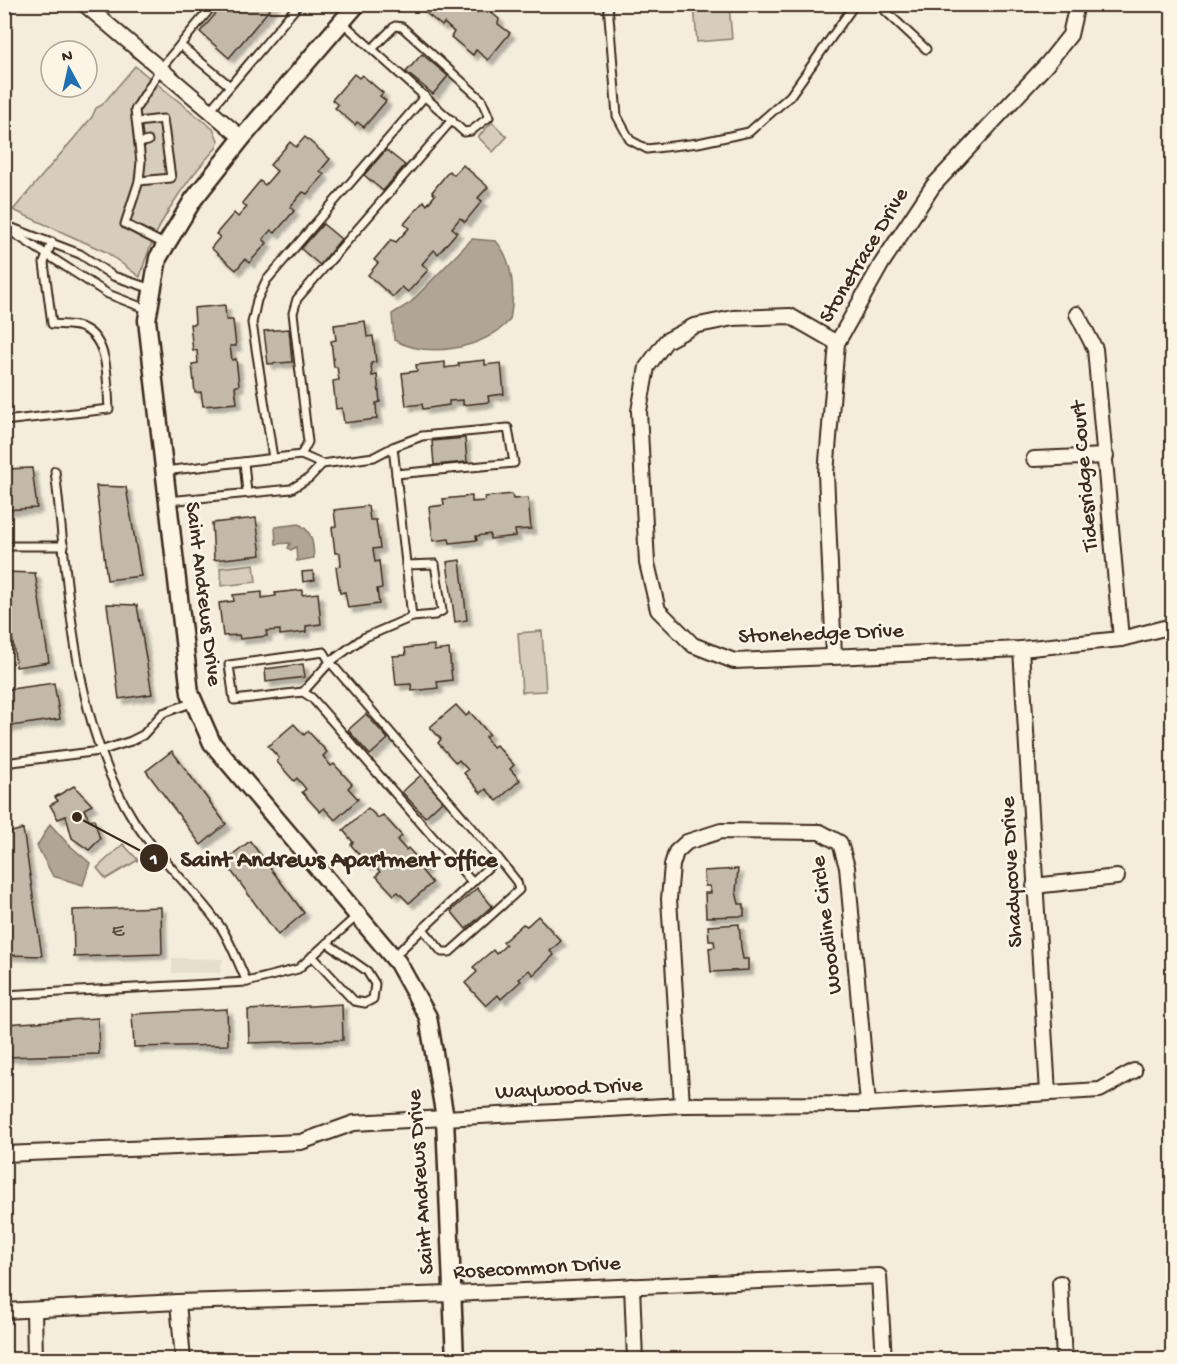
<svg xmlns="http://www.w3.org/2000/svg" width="1177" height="1364" viewBox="0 0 1177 1364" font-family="'Gochi Hand',sans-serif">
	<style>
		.built { fill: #e5ddce }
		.green { fill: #d6cdbd; stroke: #887c6e; stroke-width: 1.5 }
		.water { fill: #b0a596; stroke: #817466; stroke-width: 1.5 }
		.building { fill: #c3b9aa; stroke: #3b2a1e; stroke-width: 1.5; filter: url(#shadow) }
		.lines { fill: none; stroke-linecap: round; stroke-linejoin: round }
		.service-casing { stroke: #3b2a1e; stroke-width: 11 }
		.minor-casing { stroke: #3b2a1e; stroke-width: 18 }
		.tertiary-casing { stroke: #3b2a1e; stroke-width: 21 }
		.service { stroke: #fcf5e5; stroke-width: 7 }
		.minor { stroke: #fcf5e5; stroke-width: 14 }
		.tertiary { stroke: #fcf5e5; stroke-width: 16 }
		.labels { text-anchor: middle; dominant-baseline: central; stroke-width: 5; stroke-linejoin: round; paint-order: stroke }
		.number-label { font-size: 20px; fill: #5d4e41 }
		.street-label { font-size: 22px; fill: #3b2a1e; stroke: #fcf5e5 }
		.leader { fill: none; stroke: #3b2a1e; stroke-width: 2 }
		.callout-dot { fill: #3b2a1e; stroke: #fcf5e5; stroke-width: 2 }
		.mark-label { font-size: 18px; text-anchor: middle; font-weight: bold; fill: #fff }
		.callout-label { font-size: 24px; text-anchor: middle; font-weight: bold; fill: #3b2a1e; stroke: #fcf5e5; stroke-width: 5; stroke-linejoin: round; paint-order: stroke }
	</style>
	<defs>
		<filter id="shadow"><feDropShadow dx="5" dy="5" stdDeviation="1.5" flood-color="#0004"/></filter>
	</defs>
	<rect width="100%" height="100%" fill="#f4eddd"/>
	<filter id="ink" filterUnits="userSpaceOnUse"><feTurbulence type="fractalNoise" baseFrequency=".0167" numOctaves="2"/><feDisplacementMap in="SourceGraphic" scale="12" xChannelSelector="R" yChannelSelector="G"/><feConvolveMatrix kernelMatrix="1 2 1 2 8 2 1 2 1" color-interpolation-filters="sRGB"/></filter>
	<g filter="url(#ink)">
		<!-- built -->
		<polygon class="built" points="172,958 223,959 220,973 172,973"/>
		<!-- green -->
		<g class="green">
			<polygon points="694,5 729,5 732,39 697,42"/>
			<path d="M135 66 213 129 218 140 217 147C181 186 154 226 140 277L106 252 13 210 92 117 96 108 102 105Z"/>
			<polygon points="492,122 507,137 493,152 478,137"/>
			<polygon points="254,564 256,582 221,586 220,568"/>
			<polygon points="542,631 546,691 522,692 518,633"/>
			<polygon points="123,844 138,860 106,879 97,868"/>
		</g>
		<!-- water -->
		<g class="water">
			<path d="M472 239 496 241C514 261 515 294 510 320 483 349 429 359 394 340L392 314 410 303Z"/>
			<path d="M299 524C313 532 313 543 314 558L297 561 296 547 291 550 288 548 290 543 276 544 275 527Z"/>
			<polygon points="50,824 68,844 90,863 83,885 53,876 37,846"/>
		</g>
		<!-- building -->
		<g class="building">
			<polygon points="224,4 274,4 229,58 200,32"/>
			<polygon points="475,4 481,4 499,19 498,24 510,33 488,60 476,50 473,55 451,37 454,32 444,23 442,26 421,9 425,4"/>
			<polygon points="422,54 448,76 433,94 406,72"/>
			<polygon points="354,74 359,78 362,75 383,93 380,96 386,101 364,127 357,122 355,125 335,108 338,105 332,100"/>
			<polygon points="305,137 330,159 320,171 324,175 307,194 303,192 290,207 294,211 275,233 271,230 263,239 267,243 249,263 245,259 236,270 211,248 220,237 216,234 234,213 238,217 247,207 242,203 260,181 265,185 277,171 270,165 290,142 296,147"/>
			<polygon points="386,150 405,165 383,191 364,175"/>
			<polygon points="463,165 488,187 478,198 482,201 465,222 460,218 452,228 457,232 438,254 434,250 422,264 428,270 408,292 402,287 393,297 368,275 378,263 374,260 391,240 396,242 409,228 404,224 424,201 427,205 435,195 432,192 449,171 454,175"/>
			<polygon points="323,224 341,239 320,265 301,249"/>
			<polygon points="225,305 226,320 233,320 236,346 230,346 232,360 236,359 239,385 235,387 237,403 203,406 201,392 195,393 192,364 198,363 197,350 193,351 190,324 195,324 194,308"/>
			<polygon points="365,321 367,337 373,336 376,362 371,363 372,376 377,375 380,402 376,403 377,419 344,423 342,408 336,409 333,381 339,380 337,367 334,367 331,341 336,340 334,325"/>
			<polygon points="289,329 292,362 268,364 264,331"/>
			<polygon points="485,360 485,365 501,363 504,394 488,396 489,402 463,405 463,400 449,401 449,405 423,409 422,404 406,406 402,373 417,371 416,365 445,362 445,368 459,366 458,363"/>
			<polygon points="465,438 467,462 434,465 432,441"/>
			<polygon points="32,468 37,508 4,510 4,469"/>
			<polygon points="96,486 126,487 141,576 107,580"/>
			<polygon points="512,494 513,499 528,498 531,529 515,530 516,536 490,539 490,534 476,536 477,540 450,543 449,539 433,541 429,507 444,505 443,499 472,496 472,502 485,501 485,497"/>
			<polygon points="368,506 370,520 376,520 380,548 373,549 375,562 379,561 382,588 377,589 379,604 348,608 345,592 340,593 336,567 341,566 340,553 335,553 332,527 336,526 334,510"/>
			<polygon points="256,518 261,555 214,560 212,523"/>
			<polygon points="460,560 467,620 455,622 447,562"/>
			<polygon points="313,571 315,580 303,582 302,572"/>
			<polygon points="4,572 35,573 49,662 16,667"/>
			<polygon points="302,590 302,595 318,593 321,624 306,626 306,632 280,635 280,630 266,631 267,636 240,639 239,635 223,636 219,603 234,601 233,595 262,592 262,598 276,596 275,593"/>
			<polygon points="107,604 137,605 152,694 119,699"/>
			<polygon points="434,645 434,651 449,649 452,680 437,682 438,688 412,691 411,684 396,685 393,656 406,655 405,648"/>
			<polygon points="303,664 305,677 266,682 265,669"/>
			<polygon points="54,683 60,719 4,727 4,690"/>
			<polygon points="456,705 466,716 470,712 489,734 485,737 493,747 496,745 514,765 510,769 520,780 497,801 486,789 481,793 464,773 468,770 459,760 456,763 438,743 441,739 430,727"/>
			<polygon points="366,714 388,739 370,755 348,730"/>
			<polygon points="294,724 304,735 308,731 327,752 323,756 331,766 334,764 352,784 348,788 358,799 335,820 324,808 320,812 302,792 306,789 297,778 294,781 277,762 279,758 268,746"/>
			<polygon points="172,751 226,824 201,845 146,771"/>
			<polygon points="421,775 443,800 425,817 402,792"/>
			<polygon points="74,786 92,805 84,809 89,820 94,819 100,839 89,850 72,838 66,816 58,819 50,805 58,801 55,797"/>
			<polygon points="368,808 378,818 383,815 402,836 397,840 406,850 408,848 426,868 422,871 432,883 409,903 398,892 394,895 376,876 380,872 372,862 368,865 351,845 353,842 343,830"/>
			<polygon points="23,829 42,956 8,955 4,930 4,834"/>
			<polygon points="250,841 304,913 278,935 224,861"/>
			<polygon points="738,869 736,892 739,904 744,904 744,916 706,917 705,893 711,893 710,886 705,886 704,871"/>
			<polygon points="477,888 492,906 466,929 451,911"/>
			<polygon points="161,907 162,954 74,957 73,910"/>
			<polygon points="538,916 561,941 550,951 554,955 533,975 529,970 519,979 521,981 501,999 498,995 486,1006 465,983 477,972 473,967 493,950 496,954 506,945 503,942 523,924 527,926"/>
			<polygon points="739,924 741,947 743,959 748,959 748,970 711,972 709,948 715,947 714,941 709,941 708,926"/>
			<polygon points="342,1004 343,1040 249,1043 248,1010"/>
			<polygon points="227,1009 228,1045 134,1047 132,1014"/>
			<polygon points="98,1018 99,1054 5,1057 4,1024"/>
		</g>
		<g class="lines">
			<!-- service casing -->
			<g class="service-casing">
				<g id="service">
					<polyline points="608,4 617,116 630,140 647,149 698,143 749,132 790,96 855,4"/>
					<polyline points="878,4 926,49"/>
					<polyline points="342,22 464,132 471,131 489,117 481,99 402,27 395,26 372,49"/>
					<polyline points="180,45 230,86"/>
					<polyline points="210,110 299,4"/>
					<polyline points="137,122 163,119 171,178 139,181"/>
					<polyline points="139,143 148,141"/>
					<polyline points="7,226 80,254 113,276 152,289"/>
					<polyline points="4,227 108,294 149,310"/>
					<polyline points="166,245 125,224 139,181 141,162 135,110 161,68 214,4"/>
					<path d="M4 421 109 409C107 385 110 342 85 329 77 324 62 325 52 324L44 263 52 242"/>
					<polyline points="393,447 412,617 363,638 330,662 303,692 234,700 229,665 324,652 330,662 498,858 393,957"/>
					<polyline points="301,455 308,442 293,313 297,299 452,120"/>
					<polyline points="273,458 252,323 257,300 266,281 425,96"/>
					<polyline points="244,462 247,493"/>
					<polyline points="322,464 374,457 393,447 422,436 508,428 514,463 396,474"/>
					<path d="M55 471C69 584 71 720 133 819 158 859 196 890 222 929 232 945 239 965 247 982"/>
					<polyline points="164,471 301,455 322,464 309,478 291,489 168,501"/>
					<polyline points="4,546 64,546"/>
					<polyline points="406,565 435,564 442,611 435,615 412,617"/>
					<polyline points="303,692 312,698 472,882"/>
					<polyline points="4,763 100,751 131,741 143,735 163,713 194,702"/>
					<polyline points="423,929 442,952 450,952 519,890 517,882 498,858"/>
					<polyline points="312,956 354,1001 365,1003 373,999 375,984 367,971 327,943"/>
					<polyline points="4,995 247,982 298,969 358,915"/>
				</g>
			</g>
			<!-- minor casing -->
			<g class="minor-casing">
				<g id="minor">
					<polyline points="84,4 242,138"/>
					<polyline points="1077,314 1095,349 1121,639"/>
					<polyline points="837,343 790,316 733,318 694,326 666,341 647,367 639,411 647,563 658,610 693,645 734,661 1021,649 1121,639 1172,626"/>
					<polyline points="1034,459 1106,456"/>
					<polyline points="1021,649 1048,1093"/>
					<polyline points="834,656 826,473 837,343 882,263 933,186 1047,64 1070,35 1077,4"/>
					<polyline points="1034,886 1117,877"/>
					<polyline points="682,1105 669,899 672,865 676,852 687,842 721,831 820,832 840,843 847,867 868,1104"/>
					<polyline points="4,1154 301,1142 354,1123 682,1105 868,1104 1100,1090 1134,1071"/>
					<polyline points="1060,1283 1064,1360"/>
					<polyline points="632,1286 635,1360"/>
					<polyline points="178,1302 183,1360"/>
					<polyline points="4,1311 178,1302 452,1294 879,1276 884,1360"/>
					<polyline points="34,1311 35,1360"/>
				</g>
			</g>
			<!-- tertiary casing -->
			<g class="tertiary-casing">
				<polyline id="tertiary" points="357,4 242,138 193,200 158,258 147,320 190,693 212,743 398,963 428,1017 445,1118 455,1360"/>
			</g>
			<!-- service -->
			<use href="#service" class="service"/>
			<!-- minor -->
			<use href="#minor" class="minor"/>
			<!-- tertiary -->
			<use href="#tertiary" class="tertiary"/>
		</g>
	</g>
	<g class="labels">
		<!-- number labels -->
		<g class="number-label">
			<text x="118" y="932">E</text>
		</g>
		<!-- street labels -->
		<g class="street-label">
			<text transform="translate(865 256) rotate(-59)">Stonetrace Drive</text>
			<text transform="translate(1086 476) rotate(-95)">Tidesridge Court</text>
			<text transform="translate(202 594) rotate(83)">Saint Andrews Drive</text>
			<text transform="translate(821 635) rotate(-2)">Stonehedge Drive</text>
			<text transform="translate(1013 872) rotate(-93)">Shadycove Drive</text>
			<text transform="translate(828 925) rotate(-97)">Woodline Circle</text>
			<text transform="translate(569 1090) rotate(-3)">Waywood Drive</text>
			<text transform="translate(422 1182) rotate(-94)">Saint Andrews Drive</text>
			<text transform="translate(537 1269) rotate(-3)">Rosecommon Drive</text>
		</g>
	</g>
	<!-- callouts -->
	<path class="leader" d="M77 817L154 858"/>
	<g class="callout-dot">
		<circle cx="77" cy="817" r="6"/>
		<circle cx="154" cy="858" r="15"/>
	</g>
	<g class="mark-label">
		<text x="154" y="864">1</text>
	</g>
	<g class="callout-label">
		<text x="339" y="866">Saint Andrews Apartment office</text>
	</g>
	<!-- margin -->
	<rect width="1177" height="1364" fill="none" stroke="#fcf5e5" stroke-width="24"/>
	<rect x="12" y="12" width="1153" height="1340" fill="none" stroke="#3b2a1e" stroke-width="2" filter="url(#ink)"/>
	<!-- north arrow -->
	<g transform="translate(69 69) rotate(352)"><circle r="28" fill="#fcf5e5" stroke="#afa495" stroke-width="1.5"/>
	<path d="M0-4.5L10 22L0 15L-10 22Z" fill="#1f6fb2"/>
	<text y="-9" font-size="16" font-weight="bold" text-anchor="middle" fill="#3b2a1e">N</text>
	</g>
</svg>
